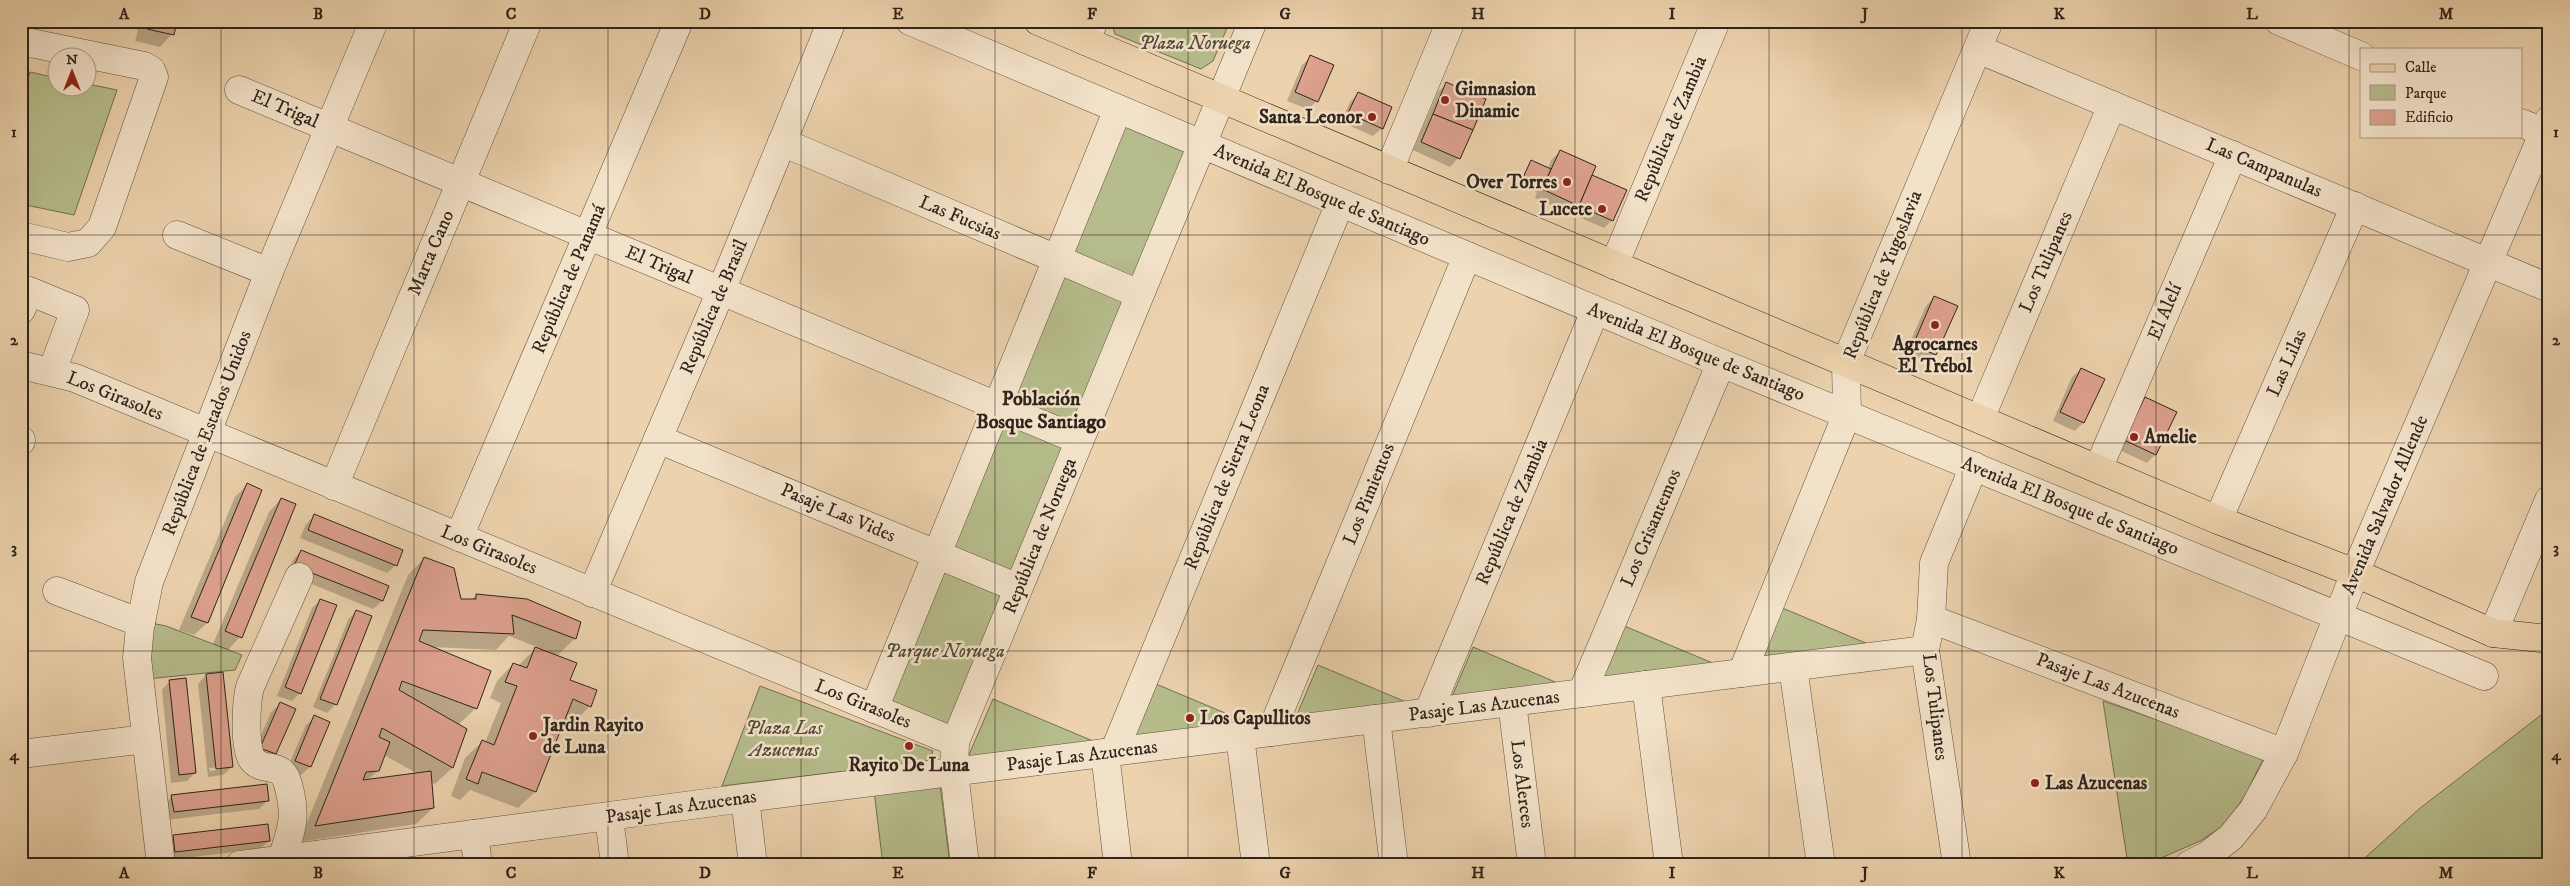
<svg xmlns="http://www.w3.org/2000/svg" width="2570" height="886" viewBox="0 0 2570 886" font-family="'IM FELL DW Pica',serif">
	<style>
		.green { fill: #b6bc8b; stroke: #727053 }
		.shadow { fill: #0003; fill-rule: evenodd }
		.building { fill: #dda18e; stroke: #2f241b }
		.lines { fill: none; stroke-linecap: round; stroke-linejoin: round }
		.minor-casing { stroke: #5e5040; stroke-width: 29 }
		.major-casing { stroke: #2f241b; stroke-width: 29 }
		.minor { stroke: #f3e2ca; stroke-width: 28 }
		.major { stroke: #ecd2ad; stroke-width: 28 }
		.grid { fill: none; stroke: #2f241b; stroke-width: 1; stroke-opacity: 0.55 }
		.poi-dot { fill: #8f2418; stroke: #f3e2ca; stroke-width: 2 }
		.labels { text-anchor: middle; dominant-baseline: central; stroke-width: 5; stroke-linejoin: round; paint-order: stroke }
		.park-label { font-size: 19px; font-style: italic; fill: #514a37; stroke: #f3e2ca }
		.poi-label { font-size: 19px; font-weight: bold; fill: #2f241b; stroke: #f3e2ca; text-anchor: start }
		.street-label { font-size: 19px; fill: #2f241b; stroke: #f3e2ca }
		.neighbourhood-label { font-size: 20px; font-weight: bold; fill: #2f241b; stroke: #f3e2ca }
		.neatline { fill: none; stroke: #2f241b; stroke-width: 2 }
		.grid-label { font-size: 16px; text-anchor: middle; font-weight: bold; fill: #2f241b }
	</style>
	<rect width="100%" height="100%" fill="#ecd2ad"/>
	<filter id="stains"><feTurbulence type="fractalNoise" baseFrequency=".004" numOctaves="4"/><feColorMatrix values="0 0 0 0 .2 0 0 0 0 .09 0 0 0 0 .02 0 0 0 .5 -.17"/></filter>
	<radialGradient id="worn" r=".72"><stop offset=".6" stop-color="#630" stop-opacity="0"/><stop offset="1" stop-color="#630" stop-opacity=".3"/></radialGradient>
	<!-- green -->
	<g class="green">
		<polygon points="1230,21 1213,61 1201,69 1115,34 1111,22"/>
		<polygon points="30,72 57,78 58,88 88,88 88,84 117,90 74,215 21,204 21,104"/>
		<polygon points="1119,124 1189,153 952,734 882,703"/>
		<polygon points="1780,607 1880,649 1755,665"/>
		<polygon points="151,623 166,626 242,655 235,670 147,679"/>
		<polygon points="1622,625 1722,667 1597,684"/>
		<polygon points="1473,647 1574,690 1448,706"/>
		<polygon points="1318,665 1418,707 1293,724"/>
		<polygon points="1156,684 1256,726 1131,743"/>
		<polygon points="760,686 933,751 929,761 722,786"/>
		<polygon points="993,699 1093,741 968,757"/>
		<polygon points="2103,701 2264,757 2246,794 2226,824 2200,841 2145,865 2128,865"/>
		<polygon points="2549,709 2549,865 2357,865 2419,809"/>
		<polygon points="940,784 950,865 883,865 874,791"/>
	</g>
	<!-- shadow -->
	<g class="shadow">
		<polygon points="100,21 175,21 172,34 160,47 135,41 138,30"/>
		<polygon points="1311,57 1317,101 1308,109 1287,101 1302,65"/>
		<polygon points="1447,84 1485,100 1458,158 1450,167 1413,150 1438,92"/>
		<polygon points="1358,93 1382,128 1373,136 1341,122 1350,102"/>
		<polygon points="1560,152 1591,176 1612,220 1604,228 1535,198 1537,192 1519,184 1531,161 1548,169 1551,160"/>
		<polygon points="1934,297 1935,354 1927,362 1905,353 1926,306"/>
		<polygon points="2081,369 2103,379 2083,423 2075,431 2053,421 2072,377"/>
		<polygon points="2145,399 2155,455 2147,463 2117,449 2137,407"/>
		<polygon points="247,485 261,490 207,623 194,635 179,630 235,497"/>
		<polygon points="281,499 240,637 228,650 213,644 269,512"/>
		<polygon points="315,515 396,565 387,573 300,538 306,524"/>
		<polygon points="301,551 388,586 382,601 373,609 287,574 293,560"/>
		<path d="M424 558 460 600H471L476 595 575 638 556 657 569 680 590 706 573 723 564 719 535 792 518 808 470 790 460 800 451 796 465 758 482 742 485 743 501 703 490 698 497 681 513 664 518 666 537 647 509 636 496 650 432 647 476 708 458 725 466 730 452 768 435 784 431 782 433 808 416 824 299 842 408 575ZM384 755 418 774 367 781 378 770Z"/>
		<polygon points="321,600 300,693 292,701 277,696 312,608"/>
		<polygon points="356,611 336,704 327,713 313,707 348,620"/>
		<path d="M206 675 232 767 223 775 208 777 198 684ZM224 767V769L210 771 209 768Z"/>
		<polygon points="170,681 195,773 187,781 171,783 162,690"/>
		<polygon points="280,704 275,754 267,762 252,756 271,712"/>
		<polygon points="315,717 329,723 310,767 301,775 287,769 306,725"/>
		<polygon points="172,796 268,800 259,809 166,820 164,805"/>
		<polygon points="174,836 269,841 260,849 167,860 165,845"/>
	</g>
	<!-- building -->
	<g class="building">
		<polygon points="149,21 177,21 174,35 147,29"/>
		<polygon points="1310,55 1334,65 1318,102 1295,92"/>
		<polygon points="1446,82 1486,99 1473,130 1433,114"/>
		<polygon points="1358,92 1392,107 1383,129 1348,113"/>
		<polygon points="1433,114 1473,130 1460,159 1421,142"/>
		<polygon points="1560,150 1596,166 1579,206 1542,189"/>
		<polygon points="1531,160 1551,169 1542,189 1522,180"/>
		<polygon points="1592,175 1627,190 1613,221 1579,206"/>
		<polygon points="1934,296 1958,306 1936,355 1913,345"/>
		<polygon points="2081,368 2105,379 2084,423 2060,412"/>
		<polygon points="2145,397 2177,412 2156,455 2124,440"/>
		<polygon points="247,483 262,490 208,623 191,617"/>
		<polygon points="281,498 296,504 242,638 225,631"/>
		<polygon points="314,514 403,550 397,566 308,530"/>
		<polygon points="301,550 389,586 383,601 294,566"/>
		<polygon points="424,557 454,568 461,599 476,599 476,594 527,599 581,622 576,639 512,615 514,634 423,630 419,641 491,671 477,709 402,681 399,690 467,729 453,768 382,728 379,737 390,742 379,771 366,772 363,780 431,771 434,808 315,826"/>
		<polygon points="320,599 337,605 301,694 285,687"/>
		<polygon points="356,610 372,616 337,705 320,699"/>
		<polygon points="535,647 577,663 570,680 597,690 591,707 573,699 536,792 482,772 478,784 466,779 482,740 494,745 517,686 505,682 513,663 527,668"/>
		<polygon points="223,672 233,767 216,769 206,674"/>
		<polygon points="186,678 196,773 179,775 169,680"/>
		<polygon points="280,702 296,709 276,754 260,748"/>
		<polygon points="314,715 330,722 311,767 295,761"/>
		<polygon points="267,784 269,801 174,812 171,795"/>
		<polygon points="268,824 270,841 175,852 173,835"/>
	</g>
	<g class="lines">
		<!-- minor casing -->
		<g class="minor-casing">
			<g id="minor">
				<polyline points="910,21 1721,363 2484,676"/>
				<polyline points="2279,21 2361,56"/>
				<polyline points="21,41 144,66 151,70 154,77 102,227 88,243 68,247 21,236"/>
				<polyline points="1085,41 1094,21"/>
				<polyline points="1978,49 2549,288"/>
				<polyline points="239,90 1079,440"/>
				<polyline points="2521,123 2549,134"/>
				<polyline points="782,142 1139,294"/>
				<polyline points="1389,170 1451,21"/>
				<polyline points="177,235 269,272"/>
				<polyline points="1614,265 1716,21"/>
				<polyline points="21,310 29,291 75,310 52,371"/>
				<polyline points="21,365 75,378 955,742"/>
				<polyline points="1980,419 2112,105"/>
				<polyline points="658,439 1018,588"/>
				<polyline points="21,440 21,441"/>
				<polyline points="2098,469 2233,155"/>
				<polyline points="334,486 528,21"/>
				<polyline points="2218,520 2355,206"/>
				<polyline points="459,537 679,21"/>
				<polyline points="57,591 141,623"/>
				<polyline points="592,593 721,291 832,21"/>
				<polyline points="1931,619 2284,753"/>
				<polyline points="2493,633 2549,500"/>
				<polyline points="1793,667 1821,865"/>
				<polyline points="1742,673 1847,414 1846,362 1989,21"/>
				<polyline points="1646,685 1669,865"/>
				<polyline points="1582,693 1721,363"/>
				<polyline points="1512,702 1532,865"/>
				<polyline points="874,709 1118,109"/>
				<polyline points="1428,713 1595,311"/>
				<polyline points="1376,719 1394,865"/>
				<polyline points="1271,732 1467,256"/>
				<polyline points="1240,736 1256,865"/>
				<polyline points="1114,752 1340,203"/>
				<polyline points="1105,753 1118,865"/>
				<polyline points="21,754 146,739"/>
				<polyline points="745,798 753,865"/>
				<polyline points="609,817 615,865"/>
				<polyline points="474,834 478,865"/>
				<path d="M282 859C291 830 297 819 289 788 287 781 286 775 280 771 272 766 259 769 252 759 244 746 246 702 250 687L299 577"/>
				<polyline points="161,865 137,658 140,627 149,582 271,267 374,21"/>
				<polyline points="240,865 745,798 1925,650"/>
				<polyline points="965,865 954,772 955,742 1253,21"/>
				<polyline points="1957,865 1925,650 1931,619 1934,563 1974,466"/>
				<polyline points="2189,865 2208,855 2231,837 2253,810 2284,753 2355,573 2549,120"/>
			</g>
		</g>
		<!-- major casing -->
		<g class="major-casing">
			<polyline id="major" points="1038,21 2218,520 2355,573 2493,633 2549,639"/>
		</g>
		<!-- minor -->
		<use href="#minor" class="minor"/>
		<!-- major -->
		<use href="#major" class="major"/>
	</g>
	<!-- grid -->
	<path class="grid" d="M221 21V865M414 21V865M608 21V865M801 21V865M995 21V865M1188 21V865M1382 21V865M1575 21V865M1769 21V865M1962 21V865M2156 21V865M2349 21V865M21 235H2549M21 443H2549M21 651H2549"/>
	<!-- markers -->
	<g class="poi-dot">
		<circle cx="1445" cy="100" r="5"/>
		<circle cx="1372" cy="117" r="5"/>
		<circle cx="1567" cy="182" r="5"/>
		<circle cx="1602" cy="209" r="5"/>
		<circle cx="1935" cy="325" r="5"/>
		<circle cx="2134" cy="437" r="5"/>
		<circle cx="1190" cy="718" r="5"/>
		<circle cx="533" cy="736" r="5"/>
		<circle cx="909" cy="746" r="5"/>
		<circle cx="2035" cy="783" r="5"/>
	</g>
	<g class="labels">
		<!-- park labels -->
		<g class="park-label">
			<text x="1195" y="43">Plaza Noruega</text>
			<text x="945" y="651">Parque Noruega</text>
			<text x="784" y="728">Plaza Las<tspan x="784" dy="22">Azucenas</tspan></text>
		</g>
		<!-- poi labels -->
		<g class="poi-label">
			<text x="1455" y="89">Gimnasion<tspan x="1455" dy="22">Dinamic</tspan></text>
			<text x="1362" y="117" text-anchor="end">Santa Leonor</text>
			<text x="1557" y="182" text-anchor="end">Over Torres</text>
			<text x="1592" y="209" text-anchor="end">Lucete</text>
			<text x="1935" y="344" text-anchor="middle">Agrocarnes<tspan x="1935" dy="22">El Trébol</tspan></text>
			<text x="2144" y="437">Amelie</text>
			<text x="1200" y="718">Los Capullitos</text>
			<text x="543" y="725">Jardin Rayito<tspan x="543" dy="22">de Luna</tspan></text>
			<text x="909" y="765" text-anchor="middle">Rayito De Luna</text>
			<text x="2045" y="783">Las Azucenas</text>
		</g>
		<!-- street labels -->
		<g class="street-label">
			<text transform="translate(285 109) rotate(23)">El Trigal</text>
			<text transform="translate(1671 129) rotate(-67)">República de Zambia</text>
			<text transform="translate(2264 168) rotate(23)">Las Campanulas</text>
			<text transform="translate(1322 195) rotate(23)">Avenida El Bosque de Santiago</text>
			<text transform="translate(960 218) rotate(23)">Las Fucsias</text>
			<text transform="translate(431 253) rotate(-67)">Marta Cano</text>
			<text transform="translate(2046 262) rotate(-67)">Los Tulipanes</text>
			<text transform="translate(659 265) rotate(23)">El Trigal</text>
			<text transform="translate(1883 275) rotate(-68)">República de Yugoslavia</text>
			<text transform="translate(569 279) rotate(-67)">República de Panamá</text>
			<text transform="translate(714 307) rotate(-67)">República de Brasil</text>
			<text transform="translate(2165 312) rotate(-67)">El Alelí</text>
			<text transform="translate(1696 352) rotate(22)">Avenida El Bosque de Santiago</text>
			<text transform="translate(2287 363) rotate(-66)">Las Lilas</text>
			<text transform="translate(115 396) rotate(22)">Los Girasoles</text>
			<text transform="translate(207 433) rotate(-69)">República de Estados Unidos</text>
			<text transform="translate(1227 477) rotate(-68)">República de Sierra Leona</text>
			<text transform="translate(1369 494) rotate(-68)">Los Pimientos</text>
			<text transform="translate(2385 505) rotate(-67)">Avenida Salvador Allende</text>
			<text transform="translate(2070 506) rotate(22)">Avenida El Bosque de Santiago</text>
			<text transform="translate(1512 512) rotate(-67)">República de Zambia</text>
			<text transform="translate(838 513) rotate(23)">Pasaje Las Vides</text>
			<text transform="translate(1651 528) rotate(-67)">Los Crisantemos</text>
			<text transform="translate(1040 536) rotate(-68)">República de Noruega</text>
			<text transform="translate(489 550) rotate(22)">Los Girasoles</text>
			<text transform="translate(2108 686) rotate(21)">Pasaje Las Azucenas</text>
			<text transform="translate(863 704) rotate(22)">Los Girasoles</text>
			<text transform="translate(1484 706) rotate(-7)">Pasaje Las Azucenas</text>
			<text transform="translate(1935 707) rotate(83)">Los Tulipanes</text>
			<text transform="translate(1082 756) rotate(-7)">Pasaje Las Azucenas</text>
			<text transform="translate(1522 784) rotate(83)">Los Alerces</text>
			<text transform="translate(681 807) rotate(-8)">Pasaje Las Azucenas</text>
		</g>
		<!-- neighbourhood labels -->
		<g class="neighbourhood-label">
			<text x="1041" y="399">Población<tspan x="1041" dy="23">Bosque Santiago</tspan></text>
		</g>
	</g>
	<!-- margin -->
	<rect width="2570" height="886" fill="none" stroke="#ecd2ad" stroke-width="55"/>
	<!-- legend -->
	<rect x="2360" y="48" width="162" height="90" fill="#f3e2ca" stroke="#a59684"/>
	<rect x="2370" y="64" width="25" height="8" fill="#ecd2ad" stroke="#a59684"/>
	<text x="2405" y="72" font-size="15" fill="#2f241b">Calle</text>
	<rect x="2370" y="85" width="25" height="15" fill="#b6bc8b" stroke="#a59684"/>
	<text x="2405" y="98" font-size="15" fill="#2f241b">Parque</text>
	<rect x="2370" y="110" width="25" height="15" fill="#dda18e" stroke="#a59684"/>
	<text x="2405" y="122" font-size="15" fill="#2f241b">Edificio</text>
	<!-- north arrow -->
	<g transform="translate(72 72)"><circle r="24" fill="#f3e2ca" stroke="#a59684"/>
	<path d="M0-4L9 19L0 12L-9 19Z" fill="#8f2418"/>
	<text y="-8" font-size="14" font-weight="bold" text-anchor="middle" fill="#2f241b">N</text>
	</g>
	<rect x="28" y="28" width="2514" height="830" class="neatline"/>
	<g class="grid-label">
		<text x="124" y="19">A</text>
		<text x="318" y="19">B</text>
		<text x="511" y="19">C</text>
		<text x="705" y="19">D</text>
		<text x="898" y="19">E</text>
		<text x="1092" y="19">F</text>
		<text x="1285" y="19">G</text>
		<text x="1478" y="19">H</text>
		<text x="1672" y="19">I</text>
		<text x="1865" y="19">J</text>
		<text x="2059" y="19">K</text>
		<text x="2252" y="19">L</text>
		<text x="2446" y="19">M</text>
		<text x="14" y="137">1</text>
		<text x="2556" y="137">1</text>
		<text x="14" y="345">2</text>
		<text x="2556" y="345">2</text>
		<text x="14" y="553">3</text>
		<text x="2556" y="553">3</text>
		<text x="14" y="760">4</text>
		<text x="2556" y="760">4</text>
		<text x="124" y="878">A</text>
		<text x="318" y="878">B</text>
		<text x="511" y="878">C</text>
		<text x="705" y="878">D</text>
		<text x="898" y="878">E</text>
		<text x="1092" y="878">F</text>
		<text x="1285" y="878">G</text>
		<text x="1478" y="878">H</text>
		<text x="1672" y="878">I</text>
		<text x="1865" y="878">J</text>
		<text x="2059" y="878">K</text>
		<text x="2252" y="878">L</text>
		<text x="2446" y="878">M</text>
	</g>
	<rect width="100%" height="100%" filter="url(#stains)"/>
	<rect width="100%" height="100%" fill="url(#worn)"/>
</svg>
